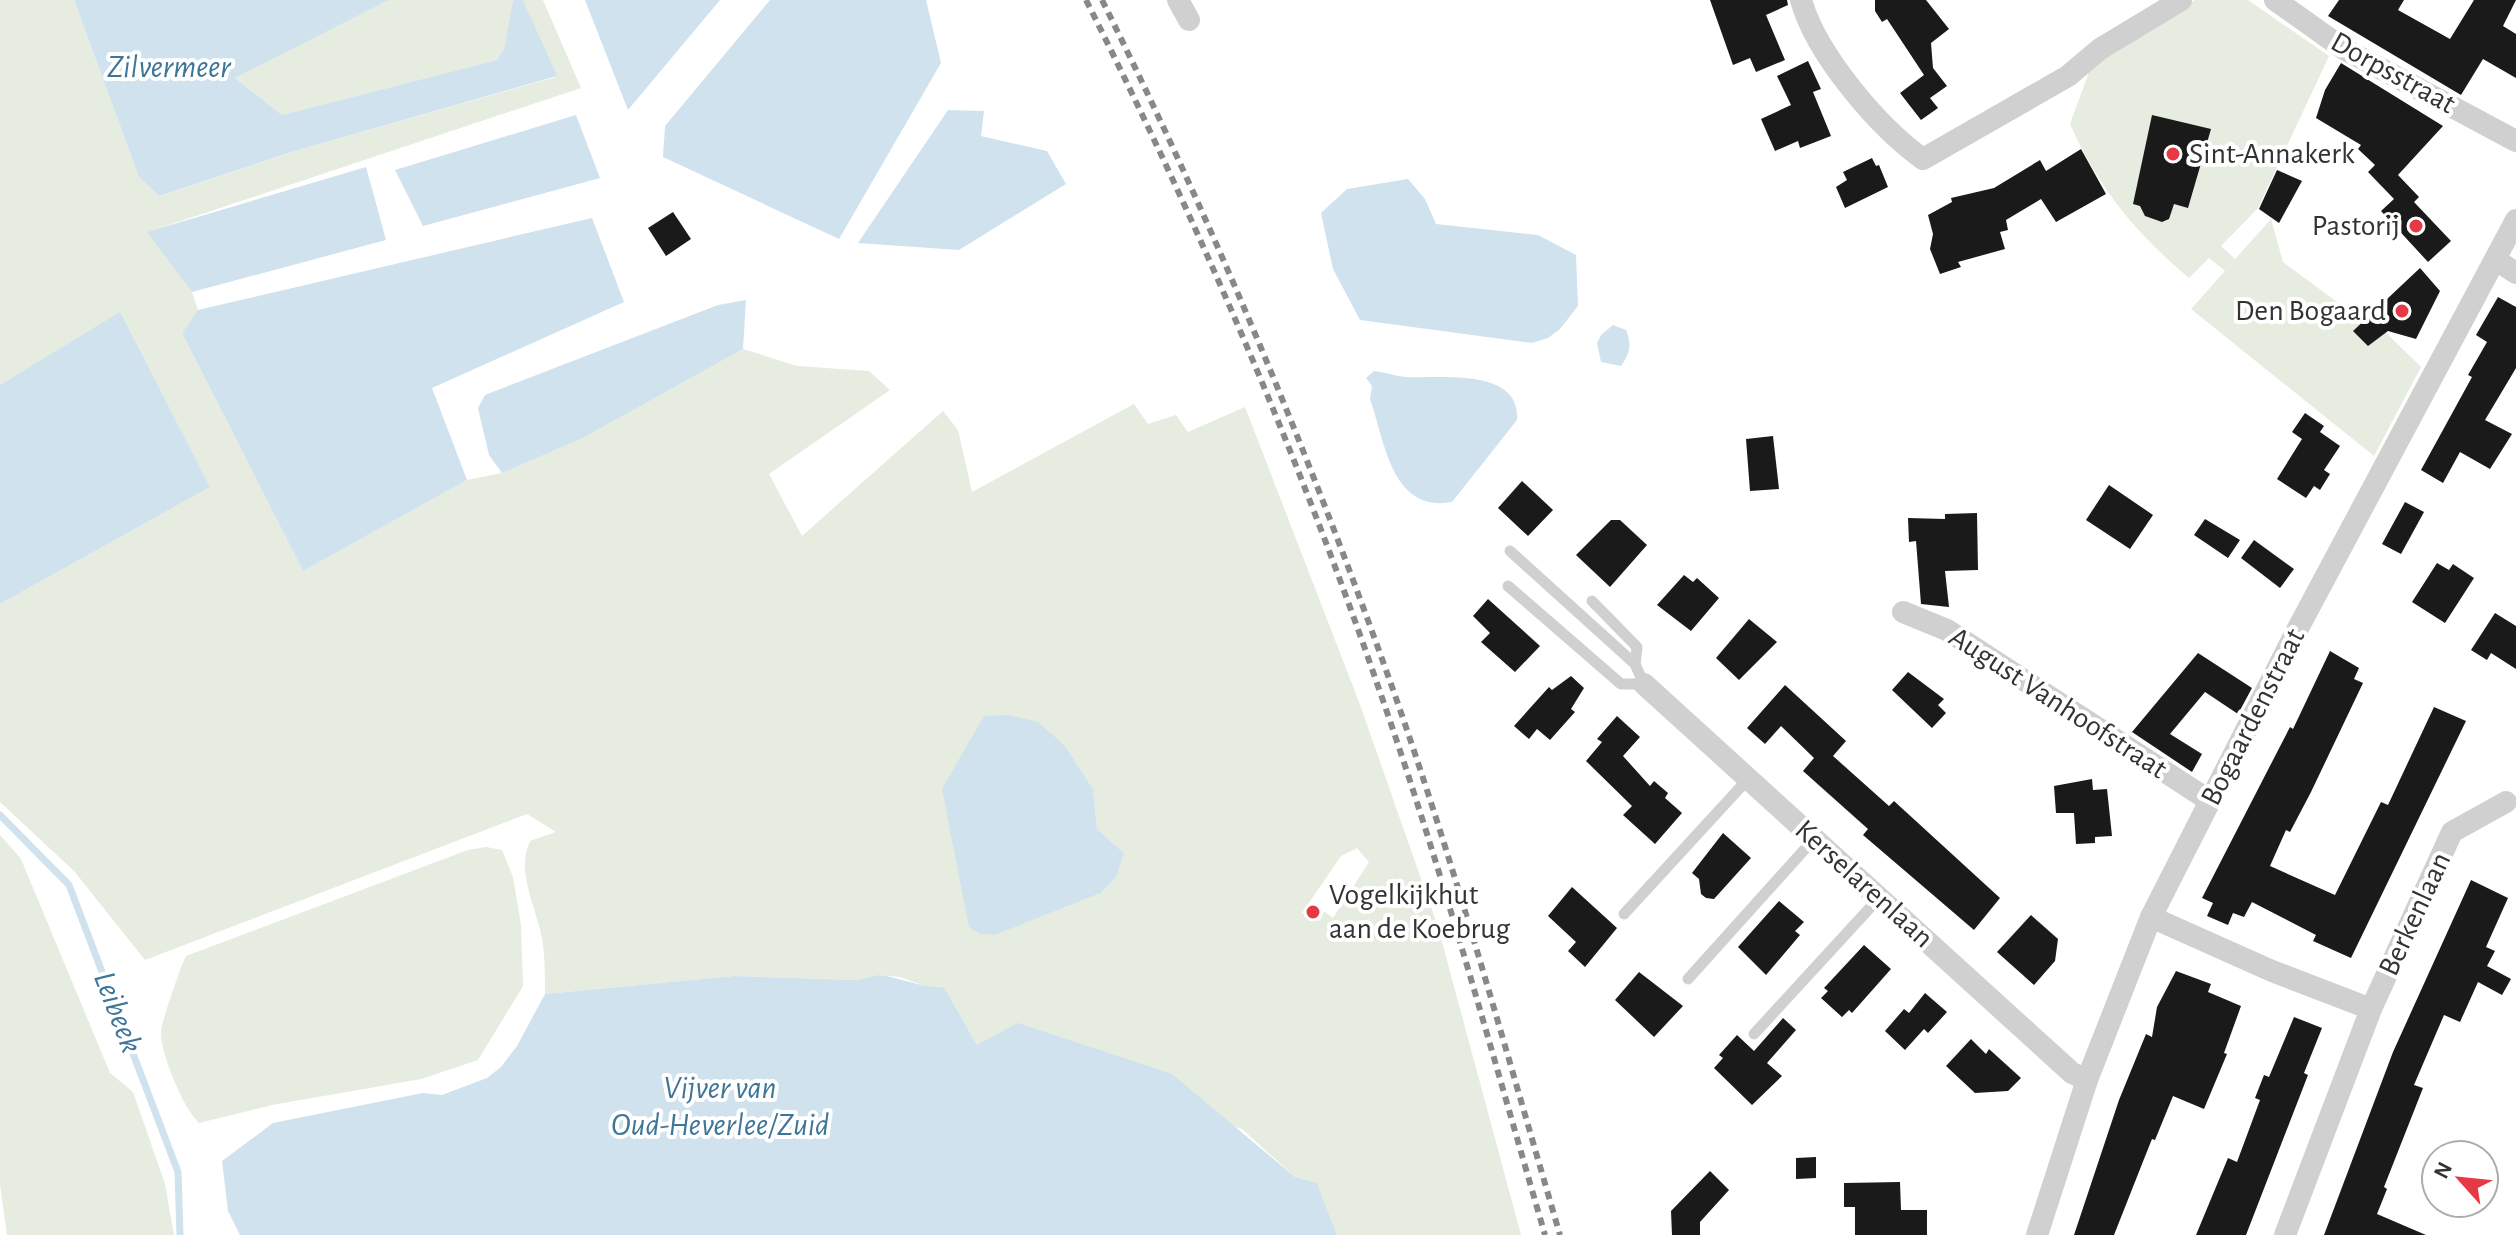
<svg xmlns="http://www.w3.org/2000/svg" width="2516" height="1235" viewBox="0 0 2516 1235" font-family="'Alegreya Sans',sans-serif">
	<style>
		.green { fill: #e6ecdf; fill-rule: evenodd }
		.water { fill: #cfe2ee }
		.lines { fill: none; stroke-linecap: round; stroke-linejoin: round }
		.stream { stroke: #cfe2ee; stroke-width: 7 }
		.building { fill: #1a1a1a }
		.service { stroke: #d0d0d0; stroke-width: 11 }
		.minor { stroke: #d0d0d0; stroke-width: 22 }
		.rail { stroke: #888; stroke-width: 6; stroke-dasharray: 8 6; stroke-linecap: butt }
		.poi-dot { fill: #e63946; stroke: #fff; stroke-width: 3 }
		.labels { text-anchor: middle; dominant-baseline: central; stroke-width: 8; stroke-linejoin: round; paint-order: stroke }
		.street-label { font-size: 30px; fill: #333; stroke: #fff }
		.poi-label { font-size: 30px; fill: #333; stroke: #fff; text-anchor: start }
		.water-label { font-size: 32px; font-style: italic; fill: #3f7597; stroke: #fff }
	</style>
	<rect width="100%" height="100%" fill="#fff"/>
	<!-- green -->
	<g class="green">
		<path d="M0 0H74L139 177 159 196 288 153 556 77 523 0H543L581 88 148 232 192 292 198 310 182 333 303 571 467 480 502 473 583 438 743 349 797 366 869 371 890 390 769 474 802 536 943 411 958 430 972 492 1134 404 1148 424 1176 415 1188 432 1245 407 1359 702 1438 927 1521 1235H1337L1317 1183 1295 1177 1242 1129 977 1045 944 987 930 988 900 977 878 975 856 980 734 976 545 994C545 977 545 960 543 944 538 909 515 874 530 841L556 832 527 814 145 960 74 871 0 802V604L210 487 120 313 0 385ZM1065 746 1093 789 1097 829 1124 853 1117 876 1101 893 995 935 980 934ZM1357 848 1369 862 1333 918 1324 911 1320 921 1302 913 1341 856Z"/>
		<polygon points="389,0 513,0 504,49 497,60 282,115 235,78"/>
		<path d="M2195 0H2248L2329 56 2258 208 2221 246 2235 259 2271 219 2283 262 2337 302 2371 318 2421 367 2374 456 2191 309 2225 271 2209 258 2189 278C2135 232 2099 189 2070 124L2094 58Z"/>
		<polygon points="0,835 21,859 110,1073 133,1092 165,1184 174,1235 7,1235 0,1185"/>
		<path d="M486 847 502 850 513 877 521 925 523 986 478 1060 421 1079 272 1105 199 1123C184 1110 160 1053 161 1032 161 1023 182 963 186 956L468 850Z"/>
	</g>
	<!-- water -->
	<g class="water">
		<polygon points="74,0 389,0 235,78 282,115 497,60 504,49 513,0 523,0 557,76 288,153 159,196 139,177"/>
		<polygon points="585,0 720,0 628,110"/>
		<polygon points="770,0 926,0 941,63 839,239 663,157 665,126"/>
		<polygon points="948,110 984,111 981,136 1047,151 1066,184 959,250 858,243"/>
		<polygon points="576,115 600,178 423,226 395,170"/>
		<polygon points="366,167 386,240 192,292 147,232"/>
		<polygon points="1408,179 1425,199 1436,224 1538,235 1576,255 1578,306 1560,329 1548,338 1532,343 1360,320 1333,269 1321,213 1347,189"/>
		<polygon points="592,218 624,302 432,388 467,480 303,571 182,333 198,310"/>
		<polygon points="746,300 743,349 583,438 502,473 489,455 478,408 485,395 718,305"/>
		<polygon points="120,312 210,487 0,604 0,385"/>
		<path d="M1613 325 1626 330C1632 345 1630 353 1621 366L1601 362 1597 343 1601 335Z"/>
		<path d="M1374 371C1384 372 1395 376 1405 377 1439 379 1521 367 1517 420L1452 502C1391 513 1385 441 1370 399L1372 386 1366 378Z"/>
		<polygon points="1009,715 1038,722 1065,746 1093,789 1097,829 1124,853 1117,876 1101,893 995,935 980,934 969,927 942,789 984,716"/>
		<path d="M878 975C901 977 922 989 944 987L977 1045 1018 1023 1172 1074 1295 1177 1317 1183 1337 1235H240L228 1211 222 1161 273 1123 423 1093 442 1095 487 1078 501 1067 517 1046 545 994 734 976 856 980Z"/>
	</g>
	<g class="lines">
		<!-- stream -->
		<polyline class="stream" points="0,815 69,885 178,1172 180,1235"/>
	</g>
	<!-- building -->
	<g class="building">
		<polygon points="1710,0 1787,0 1788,5 1766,15 1785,60 1756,72 1750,58 1733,65"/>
		<polygon points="1875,0 1926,0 1949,29 1931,43 1933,68 1947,86 1930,98 1938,108 1921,120 1900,93 1924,75 1887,19 1882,22 1875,11"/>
		<polygon points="2339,0 2404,0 2398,10 2450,39 2474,0 2516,0 2503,26 2516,34 2516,78 2483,59 2461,95 2328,16"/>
		<polygon points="1808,61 1821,89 1813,92 1831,136 1800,148 1798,141 1775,151 1761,119 1791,105 1777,76"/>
		<polygon points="2341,63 2443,126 2398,175 2419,197 2414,202 2451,241 2428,262 2381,211 2394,199 2368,172 2375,165 2358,149 2361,145 2316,118 2325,90"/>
		<polygon points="2152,115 2211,129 2188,208 2174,204 2169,219 2162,222 2145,216 2140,206 2133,204"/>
		<polygon points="2081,149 2106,194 2056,222 2041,199 2006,220 2008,230 2000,232 2005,249 1958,262 1961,267 1940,274 1930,249 1933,234 1928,215 1952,202 1951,198 1994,188 2040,160 2046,171"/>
		<polygon points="1872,158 1876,166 1879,165 1888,187 1845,208 1836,187 1847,180 1843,172"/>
		<polygon points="2277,170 2302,181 2279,223 2259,209"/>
		<polygon points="673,212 691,239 666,256 648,228"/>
		<polygon points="2420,268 2440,291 2416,339 2388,331 2368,346 2353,331"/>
		<polygon points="2498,297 2516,307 2516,368 2485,420 2512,434 2490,469 2460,452 2443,483 2421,470 2472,377 2468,375 2487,342 2476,335"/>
		<polygon points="2305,413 2324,426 2320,432 2340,446 2324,470 2330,474 2320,490 2314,486 2306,498 2277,479 2302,439 2292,432"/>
		<polygon points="1773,436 1779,489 1750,491 1746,439"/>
		<polygon points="1522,481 1553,510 1528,536 1498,508"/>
		<polygon points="2109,485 2153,515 2130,549 2086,520"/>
		<polygon points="2405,502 2424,512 2401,554 2382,544"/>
		<polygon points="1977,513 1978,570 1945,571 1949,607 1921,604 1916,541 1909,542 1908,518 1945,519 1945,514"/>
		<polygon points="2205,519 2240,540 2228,558 2194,535"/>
		<polygon points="1611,520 1620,520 1647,545 1610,587 1576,555"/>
		<polygon points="2254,540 2294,569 2280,588 2241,558"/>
		<polygon points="2437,563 2449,570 2453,564 2474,578 2445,623 2412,602"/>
		<polygon points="1684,575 1693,582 1697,578 1719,598 1691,631 1657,605"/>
		<polygon points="1488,599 1540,646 1515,672 1481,642 1490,633 1473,616"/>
		<polygon points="2495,613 2516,626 2516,669 2491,653 2487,660 2471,650"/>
		<polygon points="1749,619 1777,642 1739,680 1716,658"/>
		<polygon points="2330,651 2359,668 2354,679 2363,683 2311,792 2290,832 2286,830 2270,866 2335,895 2381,802 2388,805 2434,707 2466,721 2351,958 2313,941 2316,935 2252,902 2244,917 2233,913 2228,925 2207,916 2213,903 2202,898 2290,727 2293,729"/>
		<polygon points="2198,653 2252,688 2238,714 2205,692 2170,734 2202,754 2192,772 2132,732"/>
		<polygon points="1908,672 1944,699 1938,705 1946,713 1932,728 1892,690"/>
		<polygon points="1571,676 1584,688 1571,709 1575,712 1550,740 1537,729 1529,739 1514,726 1549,687 1552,690"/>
		<polygon points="1785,685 1846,741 1833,756 1889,806 1894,801 2000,898 1974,930 1863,835 1868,829 1803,771 1814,758 1781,726 1765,744 1747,728"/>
		<polygon points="1617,716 1640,737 1623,756 1650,786 1654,781 1668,793 1665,798 1682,813 1655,844 1623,815 1632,806 1586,761 1602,742 1597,739"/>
		<polygon points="2092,779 2093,790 2107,789 2112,836 2095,837 2095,843 2076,844 2074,813 2056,813 2054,786"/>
		<polygon points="1723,833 1751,858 1714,899 1706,898 1701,894 1699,879 1692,873"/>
		<polygon points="2471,880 2508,898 2486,947 2495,951 2487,966 2511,979 2502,995 2478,982 2460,1022 2444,1015 2414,1085 2423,1088 2384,1187 2387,1189 2377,1214 2426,1235 2324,1235 2393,1052"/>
		<polygon points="1572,887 1617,928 1585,967 1568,951 1576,942 1548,916"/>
		<polygon points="1779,901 1804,922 1795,931 1800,935 1766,975 1738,947"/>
		<polygon points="2031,915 2058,939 2055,961 2034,985 1997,952"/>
		<polygon points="1864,945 1891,969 1852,1013 1849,1010 1842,1017 1821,998 1828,991 1824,988"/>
		<polygon points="2176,971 2211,984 2208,992 2241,1006 2224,1053 2227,1054 2204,1109 2173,1096 2155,1140 2152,1139 2144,1159 2114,1235 2074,1235 2119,1100 2146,1034 2152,1037 2157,1007"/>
		<polygon points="1639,972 1683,1006 1654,1037 1615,1000"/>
		<polygon points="1925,993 1947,1012 1928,1033 1924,1029 1905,1050 1885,1031 1904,1009 1909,1013"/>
		<polygon points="2294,1017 2322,1028 2304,1073 2308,1075 2246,1235 2196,1235 2228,1158 2237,1162 2260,1100 2255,1098 2264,1075 2269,1077"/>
		<polygon points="1783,1018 1796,1030 1767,1063 1782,1076 1752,1105 1714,1068 1723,1058 1719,1055 1737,1035 1754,1051"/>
		<polygon points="1971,1039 1986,1054 1989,1049 2021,1078 2008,1091 1975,1093 1946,1066"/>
		<polygon points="1816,1157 1816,1178 1796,1179 1796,1158"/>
		<polygon points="1710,1171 1729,1190 1700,1222 1700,1235 1672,1235 1671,1211"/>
		<polygon points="1900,1182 1901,1210 1927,1210 1927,1235 1855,1235 1855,1207 1844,1207 1844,1183"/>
	</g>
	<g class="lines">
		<!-- service -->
		<g class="service">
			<polyline points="1508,586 1621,684 1644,684 1635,664 1510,551"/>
			<polyline points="1592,601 1637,647 1635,664"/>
			<polyline points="1624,914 1748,779"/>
			<polyline points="1688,979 1814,839"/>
			<polyline points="1754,1034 1879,898"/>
		</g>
		<!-- minor -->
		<g class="minor">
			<polyline points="1178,0 1189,20"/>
			<path d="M1801 0C1816 54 1878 127 1923 159L2068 76 2100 49 2181 0"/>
			<polyline points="2275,0 2344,49 2516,141"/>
			<polyline points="2496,260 2516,273"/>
			<polyline points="1903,612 1947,630 2210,801"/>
			<polyline points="1644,684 2072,1073 2087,1080"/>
			<polyline points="2151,917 2272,971 2371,1009"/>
			<polyline points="2037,1235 2087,1080 2151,917 2296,632 2516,220"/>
			<polyline points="2285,1235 2371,1009 2452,832 2506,802"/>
		</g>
		<!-- rail -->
		<g class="rail">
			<path d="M1086 0C1198 223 1298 454 1379 689 1442 869 1492 1053 1545 1235"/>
			<path d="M1102 0C1212 221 1308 451 1391 684 1455 865 1506 1051 1560 1235"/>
		</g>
	</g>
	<!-- markers -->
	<g class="poi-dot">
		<circle cx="2173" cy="154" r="8"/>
		<circle cx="2416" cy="226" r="8"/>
		<circle cx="2402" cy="311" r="8"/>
		<circle cx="1313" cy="912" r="8"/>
	</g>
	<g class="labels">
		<!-- street labels -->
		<g class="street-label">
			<text transform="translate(2393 73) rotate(29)">Dorpsstraat</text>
			<text transform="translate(2058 703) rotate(33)">August Vanhoofstraat</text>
			<text transform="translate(2253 717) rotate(-63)">Bogaardenstraat</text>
			<text transform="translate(1864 884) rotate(42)">Kerselarenlaan</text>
			<text transform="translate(2415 914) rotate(-65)">Berkenlaan</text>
		</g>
		<!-- poi labels -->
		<g class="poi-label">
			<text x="2189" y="154">Sint-Annakerk</text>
			<text x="2400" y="226" text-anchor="end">Pastorij</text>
			<text x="2386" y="311" text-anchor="end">Den Bogaard</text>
			<text x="1329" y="895">Vogelkijkhut<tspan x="1329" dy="34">aan de Koebrug</tspan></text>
		</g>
		<!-- water labels -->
		<g class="water-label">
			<text x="169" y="67">Zilvermeer</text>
			<text transform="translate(118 1012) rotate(69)">Leibeek</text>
			<text x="720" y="1088">Vijver van<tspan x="720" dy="37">Oud-Heverlee/Zuid</tspan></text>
		</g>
	</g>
	<!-- north arrow -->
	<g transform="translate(2460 1179) rotate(297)"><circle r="38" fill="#ffffff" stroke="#adadad" stroke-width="2"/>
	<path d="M0-6L14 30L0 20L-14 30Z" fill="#e63946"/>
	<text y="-12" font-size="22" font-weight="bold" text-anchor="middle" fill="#333333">N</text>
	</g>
</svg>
